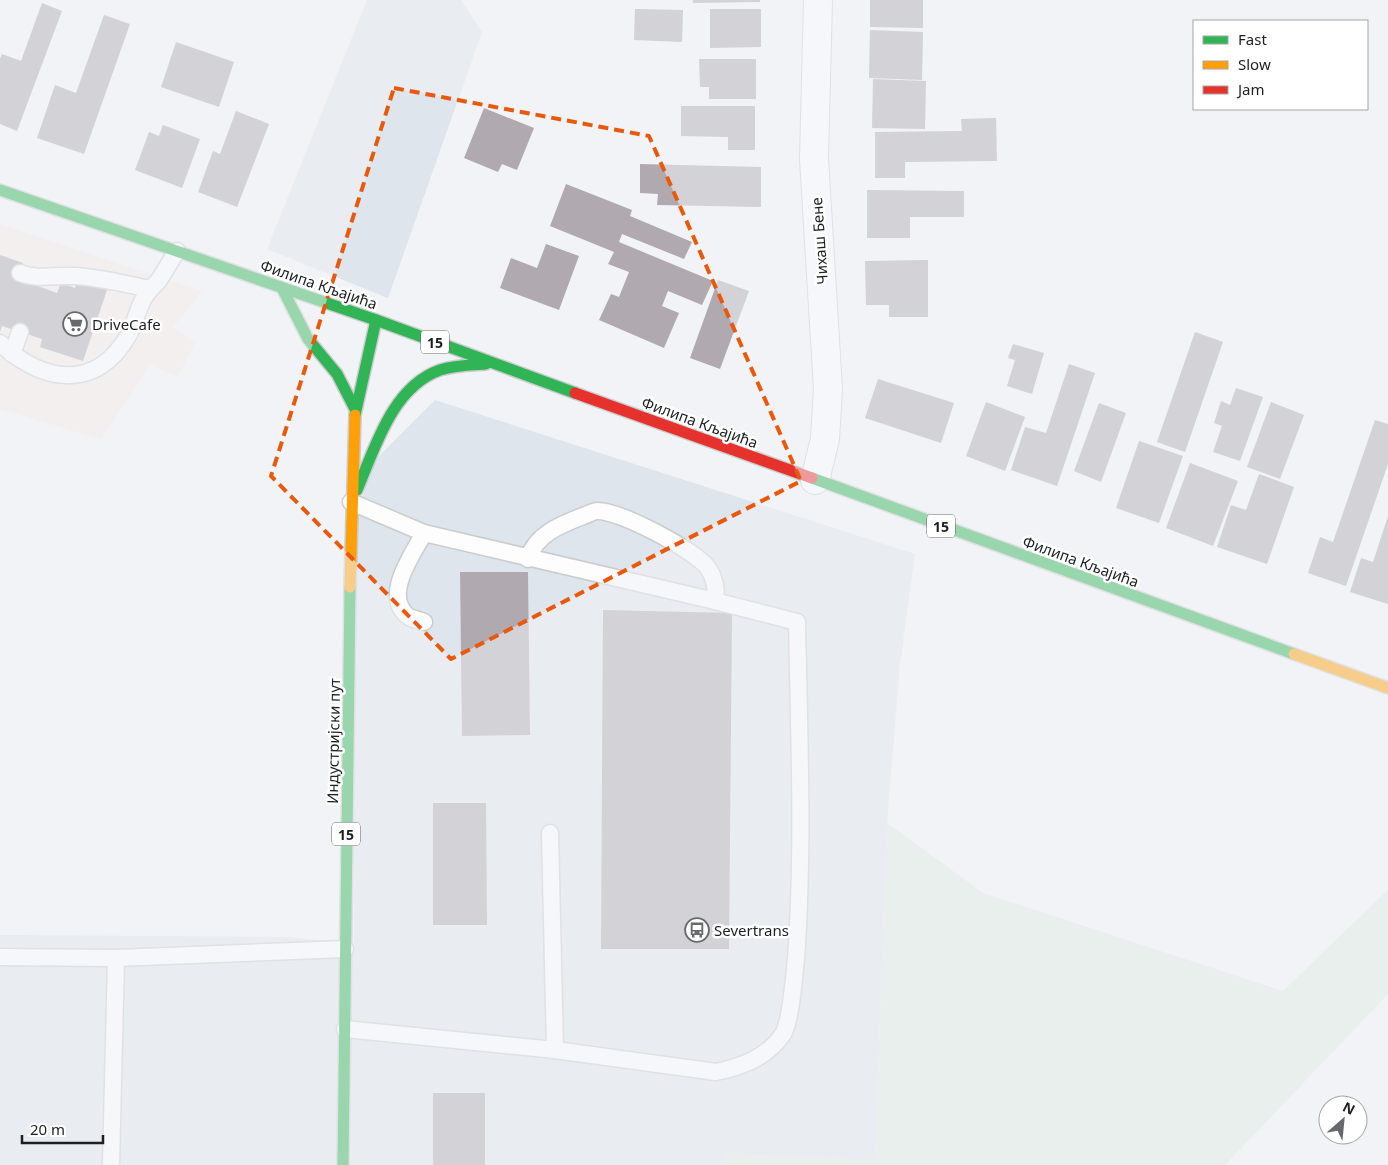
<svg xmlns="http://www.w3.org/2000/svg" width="1388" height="1165" viewBox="0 0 1388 1165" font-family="'Noto Sans',sans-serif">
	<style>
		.commercial { fill: #f5ebe4 }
		.built { fill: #dfe5ec }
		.green { fill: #deebdf }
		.building { fill: #b0aab0 }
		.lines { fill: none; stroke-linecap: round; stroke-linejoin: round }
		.lane-casing { stroke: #cbccce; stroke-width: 19 }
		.street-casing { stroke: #cbccce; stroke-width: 30 }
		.fast-casing { stroke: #cbccce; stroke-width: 14 }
		.slow-casing { stroke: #cbccce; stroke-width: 14 }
		.jam-casing { stroke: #cbccce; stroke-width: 14 }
		.lane { stroke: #fdfdfe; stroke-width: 16 }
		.street { stroke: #fdfdfe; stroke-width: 28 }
		.fast { stroke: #30b455; stroke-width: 11 }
		.slow { stroke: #ff9f0a; stroke-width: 11 }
		.jam { stroke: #e5322d; stroke-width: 11 }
		.marked { fill: none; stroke: #e8590c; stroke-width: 4; stroke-dasharray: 10 6; stroke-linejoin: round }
		.labels { text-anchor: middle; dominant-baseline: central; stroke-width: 5; stroke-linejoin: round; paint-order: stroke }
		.shield { fill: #fff; stroke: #616263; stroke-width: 1 }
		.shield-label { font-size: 14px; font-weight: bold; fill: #1d1f20 }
		.street-label { font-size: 15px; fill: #1d1f20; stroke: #fff }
		.poi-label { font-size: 15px; fill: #1d1f20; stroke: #fff; text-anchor: start }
	</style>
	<rect width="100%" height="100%" fill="#f1f3f6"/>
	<!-- commercial -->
	<polygon class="commercial" points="0,224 202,291 173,327 195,343 178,377 150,365 101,439 0,409"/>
	<!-- built -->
	<g class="built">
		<polygon points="367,0 461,0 482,32 388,298 267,249"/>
		<polygon points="435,400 915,554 900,664 887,823 875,1160 723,1154 723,1165 0,1165 0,935 285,937 354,943 352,565 367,468"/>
	</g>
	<!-- green -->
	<polygon class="green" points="887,823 983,893 1283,991 1388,890 1388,994 1225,1165 723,1165 722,1154 875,1160"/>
	<!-- building -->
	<g class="building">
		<polygon points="693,0 760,0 760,2 693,3"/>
		<polygon points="870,0 923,0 923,28 870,27"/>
		<polygon points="42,3 62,11 17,131 0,124 0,59 2,54 21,61"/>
		<polygon points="635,9 683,10 682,42 634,40"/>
		<polygon points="710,9 761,9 761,47 710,48"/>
		<polygon points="104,15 130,24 84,154 37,138 55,85 76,93"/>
		<polygon points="870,30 923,32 922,80 869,78"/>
		<polygon points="176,42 234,62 219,107 161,87"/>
		<polygon points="699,59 756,59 756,99 709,99 709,87 700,87"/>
		<polygon points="873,79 926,81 925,129 872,128"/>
		<polygon points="681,106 755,106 755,150 728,150 728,137 681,136"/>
		<polygon points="484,108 534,128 517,170 502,164 498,172 464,158"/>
		<polygon points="236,111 269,124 237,207 198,192 213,151 220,154"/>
		<polygon points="996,118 997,161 905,162 905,178 875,178 875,132 962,131 961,119"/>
		<polygon points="163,125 200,139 182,188 135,170 149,132 159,136"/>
		<polygon points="640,164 761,167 761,207 657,205 658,194 640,193"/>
		<polygon points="566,184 632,210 630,216 692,242 684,259 622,234 619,242 713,281 702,305 668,291 662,306 679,313 664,348 599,320 611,294 619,297 629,272 608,264 614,252 550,226"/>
		<polygon points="867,190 964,191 964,217 910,217 910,238 867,238"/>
		<polygon points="546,244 579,256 559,310 500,288 511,258 537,268"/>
		<polygon points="0,255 23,263 18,279 57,293 61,283 75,288 78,277 108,287 83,361 40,347 42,339 2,326 0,332"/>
		<polygon points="928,260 928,317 889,317 889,305 866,305 865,261"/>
		<polygon points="718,280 749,291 720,369 690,358"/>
		<polygon points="1195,332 1223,342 1185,452 1157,442"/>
		<polygon points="1013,344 1044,353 1032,394 1007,386 1015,360 1008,358"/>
		<polygon points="1069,364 1095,373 1057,486 1011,470 1025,427 1046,433"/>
		<polygon points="878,379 954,403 941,443 865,418"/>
		<polygon points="1236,388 1263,397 1240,461 1213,452 1222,426 1214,423 1221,401 1230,405"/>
		<polygon points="986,402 1025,417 1005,471 966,456"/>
		<polygon points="1271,402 1304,415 1280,479 1247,467"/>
		<polygon points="1099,403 1126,413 1101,482 1074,471"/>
		<polygon points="1375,420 1388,424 1388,464 1346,586 1308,573 1320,537 1333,542"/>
		<polygon points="1139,441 1183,456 1159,523 1116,508"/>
		<polygon points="1190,463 1238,481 1213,546 1166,528"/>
		<polygon points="1259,474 1294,487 1267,564 1217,547 1231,505 1246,510"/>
		<polygon points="1388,516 1388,604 1350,592 1361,558 1373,562"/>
		<polygon points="460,572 528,572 530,735 462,736"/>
		<polygon points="603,610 732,613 729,949 601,949"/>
		<polygon points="433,803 486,803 487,925 433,925"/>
		<rect x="433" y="1093" width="52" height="72"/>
	</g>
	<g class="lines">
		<!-- lane casing -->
		<g class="lane-casing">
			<g id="lane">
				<path d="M20 273C38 280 55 275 74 276 99 277 125 284 150 289"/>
				<path d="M0 343C42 382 95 392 128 336 135 324 137 310 144 298 148 291 154 286 159 280 165 271 171 260 177 251"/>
				<polyline points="12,354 20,332"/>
				<path d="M351 502 424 533 715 601C717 591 715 578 708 568 696 551 619 510 597 511 593 511 587 515 583 516 560 525 536 534 528 559"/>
				<path d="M424 622C420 620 413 619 409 617 381 597 413 554 424 533"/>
				<polyline points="550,833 555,1050"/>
				<polyline points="0,957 116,958 345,949"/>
				<path d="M345 1029 555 1050 716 1072C742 1067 768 1057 783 1034 791 1021 794 976 796 959 804 847 799 734 797 622L715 601"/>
				<polyline points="111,1165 116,958"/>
			</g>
		</g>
		<!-- street casing -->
		<g class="street-casing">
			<polyline id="street" points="815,480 825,439 828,389 814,159 818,0"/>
		</g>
		<!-- fast casing -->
		<g class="fast-casing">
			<g id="fast">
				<polyline points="0,190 376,320"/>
				<polyline points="282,288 308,339 337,374 355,409"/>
				<polyline points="355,415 376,320 575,393"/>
				<polyline points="812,478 1294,654"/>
				<path d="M357 490C375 448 392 387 440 370 455 365 471 365 486 364"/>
				<polyline points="343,1165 350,587"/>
			</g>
		</g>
		<!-- slow casing -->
		<g class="slow-casing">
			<g id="slow">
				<polyline points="350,587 355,415"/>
				<polyline points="1294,654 1388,688"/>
			</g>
		</g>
		<!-- jam casing -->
		<g class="jam-casing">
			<polyline id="jam" points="575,393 812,478"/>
		</g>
		<!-- lane -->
		<use href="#lane" class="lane"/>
		<!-- street -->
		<use href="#street" class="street"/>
		<!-- fast -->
		<use href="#fast" class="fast"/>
		<!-- slow -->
		<use href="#slow" class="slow"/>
		<!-- jam -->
		<use href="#jam" class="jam"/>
	</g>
	<!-- marked area -->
	<path d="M0 0H1388V1165H0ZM394 88 649 136 801 481 451 659 271 476Z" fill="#f1f3f6" fill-opacity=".55" fill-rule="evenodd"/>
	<path class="marked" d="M394 88 649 136 801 481 451 659 271 476Z"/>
	<!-- icons -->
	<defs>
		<g id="supermarket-ring" transform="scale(1.25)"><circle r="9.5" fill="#fff" stroke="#67696b" stroke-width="1.5"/><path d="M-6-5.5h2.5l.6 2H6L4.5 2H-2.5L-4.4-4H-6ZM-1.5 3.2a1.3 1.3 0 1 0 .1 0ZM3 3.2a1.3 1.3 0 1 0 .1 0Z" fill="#67696b"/></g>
		<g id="bus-ring" transform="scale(1.25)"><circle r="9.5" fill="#fff" stroke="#67696b" stroke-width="1.5"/><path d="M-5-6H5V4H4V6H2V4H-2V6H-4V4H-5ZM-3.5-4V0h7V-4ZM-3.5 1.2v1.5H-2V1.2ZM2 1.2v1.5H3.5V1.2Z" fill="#67696b"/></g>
	</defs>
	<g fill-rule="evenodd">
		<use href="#supermarket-ring" x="75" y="324"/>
		<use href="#bus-ring" x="697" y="930"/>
	</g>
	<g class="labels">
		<!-- shield labels -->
		<g class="shield">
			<rect x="421" y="330.5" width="28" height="23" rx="4"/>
			<rect x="927" y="514.5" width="28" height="23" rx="4"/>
			<rect x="332" y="822.5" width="28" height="23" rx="4"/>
		</g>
		<g class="shield-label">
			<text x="435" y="342">15</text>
			<text x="941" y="526">15</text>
			<text x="346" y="834">15</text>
		</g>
		<!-- street labels -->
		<g class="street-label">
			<text transform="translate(819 241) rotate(-94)">Чихаш Бене</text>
			<text transform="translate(319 284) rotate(19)">Филипа Кљајића</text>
			<text transform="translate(700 422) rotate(20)">Филипа Кљајића</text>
			<text transform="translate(1081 561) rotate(20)">Филипа Кљајића</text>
			<text transform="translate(333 741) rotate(-89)">Индустријски пут</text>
		</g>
		<!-- poi labels -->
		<g class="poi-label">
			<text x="92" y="324">DriveCafe</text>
			<text x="714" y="930">Severtrans</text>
		</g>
	</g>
	<!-- legend -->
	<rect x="1193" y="20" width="175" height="90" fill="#ffffff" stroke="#a5a5a6"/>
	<rect x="1203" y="36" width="25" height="8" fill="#30b455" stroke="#a5a5a6"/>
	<text x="1238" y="45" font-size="15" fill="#1d1f20">Fast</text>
	<rect x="1203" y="61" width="25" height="8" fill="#ff9f0a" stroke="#a5a5a6"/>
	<text x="1238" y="70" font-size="15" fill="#1d1f20">Slow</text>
	<rect x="1203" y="86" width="25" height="8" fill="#e5322d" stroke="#a5a5a6"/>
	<text x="1238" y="95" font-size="15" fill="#1d1f20">Jam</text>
	<!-- north arrow -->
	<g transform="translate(1343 1120) rotate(27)"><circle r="24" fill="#ffffff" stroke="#a5a5a6"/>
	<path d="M0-4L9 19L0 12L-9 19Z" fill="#67696b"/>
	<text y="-8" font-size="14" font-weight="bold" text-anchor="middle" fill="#1d1f20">N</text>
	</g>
	<!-- scale -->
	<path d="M22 1135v8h81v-8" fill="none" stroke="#1d1f20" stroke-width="2.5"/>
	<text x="30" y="1135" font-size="15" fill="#1d1f20" stroke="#ffffff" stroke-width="4" paint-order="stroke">20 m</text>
</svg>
